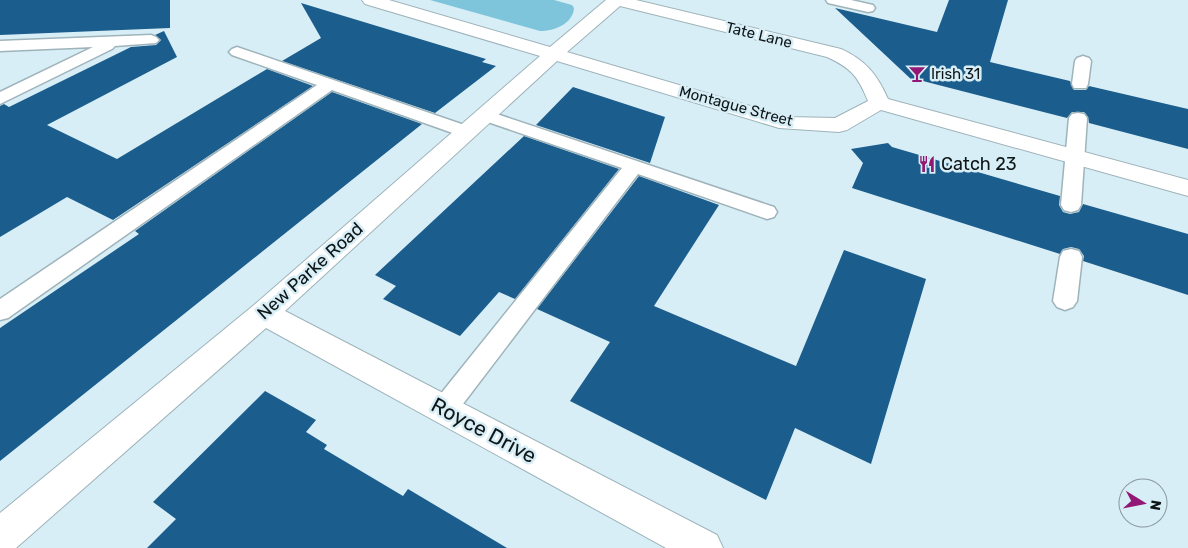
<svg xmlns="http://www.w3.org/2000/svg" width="1188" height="548" viewBox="0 0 1188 548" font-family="Rubik,sans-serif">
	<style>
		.green { fill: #7ec5dc }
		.building { fill: #1b5d8c }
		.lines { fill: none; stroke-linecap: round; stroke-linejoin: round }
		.lane-casing { stroke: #9eb3ba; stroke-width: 3 }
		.street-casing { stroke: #9eb3ba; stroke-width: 2 }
		.lane { fill: #fff; fill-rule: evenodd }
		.street { fill: #fff; fill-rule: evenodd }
		.labels { text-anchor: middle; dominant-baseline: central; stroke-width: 5; stroke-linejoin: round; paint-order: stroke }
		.far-street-label { font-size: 15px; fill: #0d1517; stroke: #d8eef6 }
		.far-poi-label { font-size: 15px; fill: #0d1517; stroke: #d8eef6; text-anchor: start }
		.poi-label { font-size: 18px; fill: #0d1517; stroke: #d8eef6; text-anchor: start }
		.street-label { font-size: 18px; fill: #0d1517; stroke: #d8eef6 }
		.near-street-label { font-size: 21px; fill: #0d1517; stroke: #d8eef6 }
	</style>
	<rect width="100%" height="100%" fill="#d8eef6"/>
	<!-- green -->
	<path class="green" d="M430 0H554L572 5 574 8C573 24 554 31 540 31Z"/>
	<!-- building -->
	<g class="building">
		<polygon points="0,0 170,0 170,28 0,35"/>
		<polygon points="949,0 1008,0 990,62 1070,81 1074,90 1086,90 1089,86 1188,109 1188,149 1089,123 1088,117 1084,112 1072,112 1067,118 919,80 913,81 835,8 937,32"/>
		<polygon points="301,3 486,59 482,62 496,66 435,113 282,61 321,38"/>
		<polygon points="164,31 177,57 47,125 117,159 267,69 313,86 113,220 67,197 0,237 0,106 4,104 9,107 131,47 156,45 161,40 155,35"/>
		<polygon points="573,87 665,117 650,163 536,125"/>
		<polygon points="332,92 422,124 0,461 0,328 139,234 135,231"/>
		<polygon points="524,136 619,169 515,299 499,292 460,336 383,299 396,286 375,275"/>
		<polygon points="888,143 892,147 1060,196 1059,205 1063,212 1070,214 1079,212 1083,204 1188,234 1188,295 1083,261 1084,256 1079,249 1071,247 1063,249 1060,254 852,188 863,163 851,149"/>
		<polygon points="639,176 719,205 654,306 796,366 844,250 926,279 871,464 795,428 766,500 570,401 610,342 537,309"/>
		<polygon points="265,391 316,420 306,432 327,445 324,449 403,496 408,489 507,548 147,548 176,519 153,502"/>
	</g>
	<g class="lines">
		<!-- lane casing -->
		<g class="lane-casing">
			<g id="lane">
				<polygon points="826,0 851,0 873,5 875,8 873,11 868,12 828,3"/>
				<polygon points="151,35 156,37 159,40 156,43 115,46 112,49 0,104 0,92 93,47 0,51 0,41"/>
				<polygon points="237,47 473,128 476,132 473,136 467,137 461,136 332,90 8,318 0,320 0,299 317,85 232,55 229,52 232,49"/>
				<polygon points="1083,56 1089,58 1091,61 1088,84 1086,88 1074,88 1072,84 1075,61 1077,58"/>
				<polygon points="485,110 774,207 777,212 774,217 767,219 638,174 453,417 444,421 435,417 431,409 435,401 622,168 479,119 476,115 479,111"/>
				<polygon points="1078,113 1084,114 1087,118 1081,205 1078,210 1071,212 1064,210 1061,205 1069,118 1072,114"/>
				<polygon points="1071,249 1079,251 1082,257 1077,301 1073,307 1065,310 1057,307 1053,301 1060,257 1063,251"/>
			</g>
		</g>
		<!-- street casing -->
		<g class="street-casing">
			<path id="street" d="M362 0H389L550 47 606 0H636L841 49C865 60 877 74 888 99L1188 180V196L881 110 847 130 839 132 779 128 557 61 285 311 717 535 723 548H666L266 328 16 548H0V513L254 305 540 56 365 4ZM620 6 827 57C851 68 858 76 868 101L835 118 788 117 567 52Z"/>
		</g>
		<!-- lane -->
		<use href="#lane" class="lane"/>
		<!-- street -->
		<use href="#street" class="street"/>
	</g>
	<!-- icons -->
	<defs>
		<g id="bar-bare" transform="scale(1.35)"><path d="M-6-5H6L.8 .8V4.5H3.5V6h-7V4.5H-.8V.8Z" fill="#931875" stroke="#d8eef6" stroke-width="2.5" paint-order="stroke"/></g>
		<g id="restaurant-bare" transform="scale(1.35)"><path d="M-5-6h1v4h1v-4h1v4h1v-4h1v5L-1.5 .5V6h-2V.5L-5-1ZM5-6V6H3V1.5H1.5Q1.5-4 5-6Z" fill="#931875" stroke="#d8eef6" stroke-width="2.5" paint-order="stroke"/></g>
	</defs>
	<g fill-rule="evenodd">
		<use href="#bar-bare" x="917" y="74"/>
		<use href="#restaurant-bare" x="927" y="164"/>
	</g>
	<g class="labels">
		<!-- far-street labels -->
		<g class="far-street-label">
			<text transform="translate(759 35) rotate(14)">Tate Lane</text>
			<text transform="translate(736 106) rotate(15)">Montague Street</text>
		</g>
		<!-- far-poi labels -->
		<g class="far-poi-label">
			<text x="931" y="74">Irish 31</text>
		</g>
		<!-- poi labels -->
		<g class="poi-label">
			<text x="941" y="164">Catch 23</text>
		</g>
		<!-- street labels -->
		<g class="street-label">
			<text transform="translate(310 271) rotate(-42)">New Parke Road</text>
		</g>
		<!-- near-street labels -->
		<g class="near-street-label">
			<text transform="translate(484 430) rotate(28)">Royce Drive</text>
		</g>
	</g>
	<!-- north arrow -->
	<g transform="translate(1143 503) rotate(100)"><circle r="24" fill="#d8eef6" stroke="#87979d"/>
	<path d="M0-4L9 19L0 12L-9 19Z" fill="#931875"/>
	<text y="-8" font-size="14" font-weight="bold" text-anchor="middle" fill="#0d1517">N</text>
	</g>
</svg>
